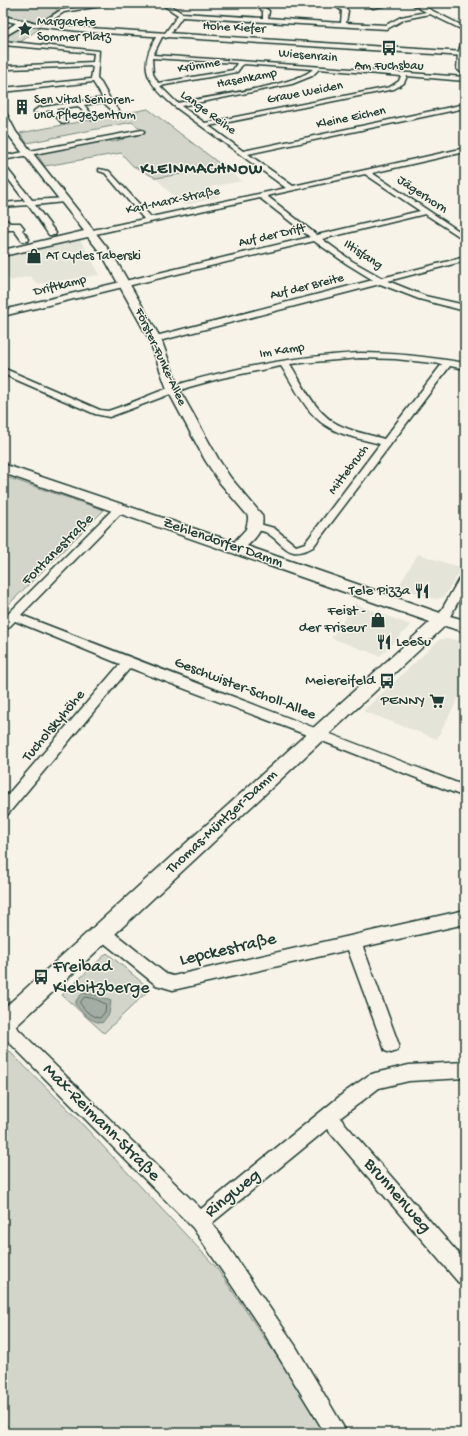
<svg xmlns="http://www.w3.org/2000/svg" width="468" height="1436" viewBox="0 0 468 1436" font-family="'Gochi Hand',sans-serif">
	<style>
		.built { fill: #e5e4d9 }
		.green { fill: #d3d5ca; stroke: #79897f }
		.water { fill: #a4ada3; stroke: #6f8077 }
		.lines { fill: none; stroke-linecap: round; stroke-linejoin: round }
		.shore { stroke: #546a60; stroke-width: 1 }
		.street-casing { stroke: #1f3d34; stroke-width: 3 }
		.secondary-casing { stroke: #1f3d34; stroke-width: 3 }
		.street { fill: #f7f3e8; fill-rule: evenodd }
		.secondary { fill: #f7f3e8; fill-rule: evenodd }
		.labels { text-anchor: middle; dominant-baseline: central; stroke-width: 3; stroke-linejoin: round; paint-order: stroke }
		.far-poi-label { font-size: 13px; fill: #1f3d34; stroke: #f7f3e8; text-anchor: start }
		.far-street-label { font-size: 13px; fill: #1f3d34; stroke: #f7f3e8 }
		.street-label { font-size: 15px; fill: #1f3d34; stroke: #f7f3e8 }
		.poi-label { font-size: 15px; fill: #1f3d34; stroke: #f7f3e8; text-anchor: end }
		.far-district-label { font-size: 16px; font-weight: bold; letter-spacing: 1px; fill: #1f3d34; stroke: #f7f3e8 }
		.near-street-label { font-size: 18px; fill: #1f3d34; stroke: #f7f3e8 }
		.near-poi-label { font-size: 18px; fill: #1f3d34; stroke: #f7f3e8; text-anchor: start }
	</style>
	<rect width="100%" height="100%" fill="#f7f3e8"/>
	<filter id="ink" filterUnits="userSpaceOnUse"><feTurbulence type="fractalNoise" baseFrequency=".025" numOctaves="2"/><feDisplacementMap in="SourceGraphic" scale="8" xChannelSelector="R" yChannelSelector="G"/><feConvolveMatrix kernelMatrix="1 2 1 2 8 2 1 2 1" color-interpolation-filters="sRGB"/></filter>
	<g filter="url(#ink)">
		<!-- built -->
		<g class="built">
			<polygon points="224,167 242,181 210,187 220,197 184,205 167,190 156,178"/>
			<polygon points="75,240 81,241 100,275 37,284 30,276 11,281 3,271 3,256"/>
			<polygon points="418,554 462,568 444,597 435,599 398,587"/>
			<polygon points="355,604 411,625 380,656 331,638"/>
			<polygon points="440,639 454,639 465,643 465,685 437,739 363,711"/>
		</g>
		<!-- green -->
		<g class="green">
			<polygon points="3,3 49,3 58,10 39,22 3,16"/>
			<polygon points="24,26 40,28 19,43 3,42 5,38"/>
			<polygon points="148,109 224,167 156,178 133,166 121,153 45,166 36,153 107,139 112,142 124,139 121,137 144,132 132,122 27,143 20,133"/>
			<polygon points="3,476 104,510 3,610"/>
			<polygon points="107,953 150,989 104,1033 62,995"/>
			<polygon points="6,1048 69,1110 216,1267 293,1380 326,1433 13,1433 3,1421 3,1051"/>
		</g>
		<!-- water -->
		<path class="water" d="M83 993 96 995 111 1001 109 1014 102 1023C89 1021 83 1013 75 1004L77 999Z"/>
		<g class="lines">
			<!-- shore -->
			<path class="shore" d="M85 997 95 999 106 1004 105 1012 100 1018C91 1017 85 1011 80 1003Z"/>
			<!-- street casing -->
			<g class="street-casing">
				<g id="street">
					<polygon points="107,3 120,3 64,12 43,26 38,25 61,10"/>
					<polygon points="160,3 166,3 182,13 263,18 263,11 253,3 259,3 269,11 268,18 341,23 342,11 332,3 338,3 348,11 346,23 386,25 401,17 426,12 410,3 417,3 465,27 465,31 430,14 405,19 387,29 182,17 168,37 166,38 163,36 178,15"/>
					<polygon points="383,3 396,3 373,8 370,6"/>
					<path d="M158 34 163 35 153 55 465 77V81L407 76 404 83 394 89 209 126 243 151 465 104V108L248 154 293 186 465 148V152L372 173 465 235V240L425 214 322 239 352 261 382 278 465 257V261L388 281 425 296 465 305V311L419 299 380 284 155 342 151 339 152 337 373 280 347 264 314 241 3 316V310L310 237 260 198 91 235H88V231L144 219 105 173 99 171V169L109 171 151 217 286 188 174 106C146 82 137 67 158 34ZM152 58 237 63 233 70 158 83 153 74ZM243 64 313 69C296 86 205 97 177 103L160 86 237 72ZM319 69 401 76 399 81 390 87 205 123 181 106 292 84 312 76ZM365 174 420 211 317 235 267 196Z"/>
					<polygon points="465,39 463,69 465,71 465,76 457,69 458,54 462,41"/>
					<polygon points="3,41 99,51 97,79 101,83 110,99 109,100 121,113 116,114 103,102 84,105 95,118 92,120 90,119 78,106 56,109 67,122 64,124 62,123 50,110 46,111 45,113 34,113 34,111 38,108 103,98 93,82 3,92 3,88 91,79 93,66 9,69 6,67 7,66 93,62 94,53 3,45"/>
					<polygon points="142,130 144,131 144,133 3,160 3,156"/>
					<polygon points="3,165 5,166 32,200 67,198 68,200 64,202 35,205 56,233 55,235 49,235 28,205 3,207 3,203 25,201 3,172"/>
					<polygon points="3,217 10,223 20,223 24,228 22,230 29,239 28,241 22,241 14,230 8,230 3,224"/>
					<path d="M360 353C396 353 430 357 465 363V369L450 366 313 547C288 561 285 544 267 533 262 530 254 531 251 526L256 523 274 528 296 546 305 543 380 444C362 439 341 436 325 425 305 412 294 385 281 366L222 378 189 387 112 416 109 417 95 414 3 374V368L100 410 108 411C134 403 157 391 183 383 241 366 300 356 360 353ZM360 358 395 359 442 364 384 439C367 434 347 431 332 421 313 408 302 383 290 364Z"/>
					<path d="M120 505 124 506 125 508 124 510 21 615C169 673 317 728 465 786V797L312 737 130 668 8 814 3 816V800L120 664 15 621 7 629 3 630V619L116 506Z"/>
					<polygon points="465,575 465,589 448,620 446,623 438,623 436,620 459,579 461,576"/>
					<polygon points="465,910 465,924 363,947 399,1045 397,1051 391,1053 385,1051 383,1045 348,950 173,990 156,985 98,938 95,933 98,928 103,926 108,928 166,974 173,976"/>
					<polygon points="3,1017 9,1020 201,1209 345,1092 369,1075 375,1073 409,1065 465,1062 465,1078 409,1081 379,1088 340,1118 465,1261 465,1285 458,1282 327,1129 212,1223 295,1345 347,1433 325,1433 264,1333 193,1228 3,1036"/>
				</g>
			</g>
			<!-- secondary casing -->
			<g class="secondary-casing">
				<g id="secondary">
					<polygon points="3,16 30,22 89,28 465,52 465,56 89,32 24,25 3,37 3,32 16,23 3,20"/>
					<path d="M3 112 6 113 16 132 113 255 161 339 179 389 219 460 230 477 262 515C265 528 256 538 247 546L446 615 465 620V632L445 626 11 1031 3 1035V1009L430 622 3 473V464L234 542 246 529 248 520V516L220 483 205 460 167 389 149 339 103 256 88 237 3 256V250L84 231 7 133 3 124Z"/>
				</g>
			</g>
			<!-- street -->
			<use href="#street" class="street"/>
			<!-- secondary -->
			<use href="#secondary" class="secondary"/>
		</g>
	</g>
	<!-- icons -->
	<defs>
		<g id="sight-bare" transform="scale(1.2)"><path d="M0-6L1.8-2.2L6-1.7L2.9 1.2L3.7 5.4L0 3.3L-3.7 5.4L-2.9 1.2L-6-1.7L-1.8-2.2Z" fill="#1f3d34" stroke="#f7f3e8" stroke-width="2.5" paint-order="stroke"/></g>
		<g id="bus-bare" transform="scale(1.2)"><path d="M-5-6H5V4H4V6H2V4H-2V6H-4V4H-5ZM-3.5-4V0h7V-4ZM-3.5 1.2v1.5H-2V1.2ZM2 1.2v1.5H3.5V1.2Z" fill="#1f3d34" stroke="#f7f3e8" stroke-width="2.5" paint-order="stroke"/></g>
		<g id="building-bare" transform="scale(1.2)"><path d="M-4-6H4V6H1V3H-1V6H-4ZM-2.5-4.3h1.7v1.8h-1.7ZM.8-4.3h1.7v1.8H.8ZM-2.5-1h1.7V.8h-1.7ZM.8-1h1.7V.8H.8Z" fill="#1f3d34" stroke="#f7f3e8" stroke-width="2.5" paint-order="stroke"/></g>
		<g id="shop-bare" transform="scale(1.2)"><path d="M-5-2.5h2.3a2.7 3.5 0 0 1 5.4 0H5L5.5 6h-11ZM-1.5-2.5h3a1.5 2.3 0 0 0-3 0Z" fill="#1f3d34" stroke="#f7f3e8" stroke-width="2.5" paint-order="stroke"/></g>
		<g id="restaurant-bare" transform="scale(1.2)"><path d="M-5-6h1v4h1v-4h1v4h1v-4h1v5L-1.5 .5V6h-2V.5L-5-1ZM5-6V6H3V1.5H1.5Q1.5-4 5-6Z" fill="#1f3d34" stroke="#f7f3e8" stroke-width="2.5" paint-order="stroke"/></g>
		<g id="supermarket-bare" transform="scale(1.2)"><path d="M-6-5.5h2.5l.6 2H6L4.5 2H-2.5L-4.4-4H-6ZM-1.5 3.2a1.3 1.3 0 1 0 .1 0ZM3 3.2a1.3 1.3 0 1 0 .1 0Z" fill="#1f3d34" stroke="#f7f3e8" stroke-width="2.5" paint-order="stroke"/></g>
	</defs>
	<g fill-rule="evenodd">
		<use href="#sight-bare" x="25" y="29"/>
		<use href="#bus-bare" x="389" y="48"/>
		<use href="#building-bare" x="22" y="107"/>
		<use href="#shop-bare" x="34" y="256"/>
		<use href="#restaurant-bare" x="422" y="591"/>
		<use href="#shop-bare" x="378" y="620"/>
		<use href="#restaurant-bare" x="384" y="642"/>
		<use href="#bus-bare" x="387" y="681"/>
		<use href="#supermarket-bare" x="437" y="701"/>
		<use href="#bus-bare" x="41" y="977"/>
	</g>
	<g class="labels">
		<!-- far-poi labels -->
		<g class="far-poi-label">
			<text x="37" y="22">Margarete<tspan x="37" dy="15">Sommer Platz</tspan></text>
			<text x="389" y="66" text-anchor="middle">Am Fuchsbau</text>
			<text x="34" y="100">Sen Vital Senioren-<tspan x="34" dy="15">und Pflegezentrum</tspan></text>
			<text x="46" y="256">AT Cycles Taberski</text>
		</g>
		<!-- far-street labels -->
		<g class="far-street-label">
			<text transform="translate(234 28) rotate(3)">Hohe Kiefer</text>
			<text transform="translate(308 56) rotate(5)">Wiesenrain</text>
			<text transform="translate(199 66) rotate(-10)">Krümme</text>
			<text transform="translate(247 79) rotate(-11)">Hasenkamp</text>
			<text transform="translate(305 93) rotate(-11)">Graue Weiden</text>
			<text transform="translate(208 113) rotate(36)">Lange Reihe</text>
			<text transform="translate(351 118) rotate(-12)">Kleine Eichen</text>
			<text transform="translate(422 195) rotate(34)">Jägerhorn</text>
			<text transform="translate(173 201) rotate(-12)">Karl-Marx-Straße</text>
			<text transform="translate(272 236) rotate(-13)">Auf der Drift</text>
			<text transform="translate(363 255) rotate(33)">Iltisfang</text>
			<text transform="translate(60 286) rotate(-14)">Driftkamp</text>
			<text transform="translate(307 287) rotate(-14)">Auf der Breite</text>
			<text transform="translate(282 351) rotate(-9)">Im Kamp</text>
			<text transform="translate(160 357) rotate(65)">Förster-Funke-Allee</text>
			<text transform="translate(349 470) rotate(-53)">Mittebruch</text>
		</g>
		<!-- street labels -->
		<g class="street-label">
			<text transform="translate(223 543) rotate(19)">Zehlendorfer Damm</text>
			<text transform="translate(58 550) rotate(-45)">Fontanestraße</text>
			<text transform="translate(245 689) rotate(21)">Geschwister-Scholl-Allee</text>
			<text transform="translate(54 726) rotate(-50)">Tucholskyhöhe</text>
			<text transform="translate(222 822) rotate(-43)">Thomas-Müntzer-Damm</text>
		</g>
		<!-- poi labels -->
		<g class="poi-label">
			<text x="410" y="591">Tele Pizza</text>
			<text x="366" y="611">Feist -<tspan x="366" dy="17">der Friseur</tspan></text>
			<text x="396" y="642" text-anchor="start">LeeSu</text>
			<text x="375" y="681">Meiereifeld</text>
			<text x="425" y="701">PENNY</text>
		</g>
		<!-- far-district labels -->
		<g class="far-district-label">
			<text x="202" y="170">KLEINMACHNOW</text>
		</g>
		<!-- near-street labels -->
		<g class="near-street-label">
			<text transform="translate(228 950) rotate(-13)">Lepckestraße</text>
			<text transform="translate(101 1123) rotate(45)">Max-Reimann-Straße</text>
			<text transform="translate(233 1194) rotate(-39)">Ringweg</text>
			<text transform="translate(397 1196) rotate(49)">Brunnenweg</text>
		</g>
		<!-- near-poi labels -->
		<g class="near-poi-label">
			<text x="53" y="967">Freibad<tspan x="53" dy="21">Kiebitzberge</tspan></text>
		</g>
	</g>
	<!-- margin -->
	<rect width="468" height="1436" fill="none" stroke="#f7f3e8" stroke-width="16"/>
	<rect x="8" y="8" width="452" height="1420" fill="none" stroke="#1f3d34" stroke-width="1.5" filter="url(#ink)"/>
</svg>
